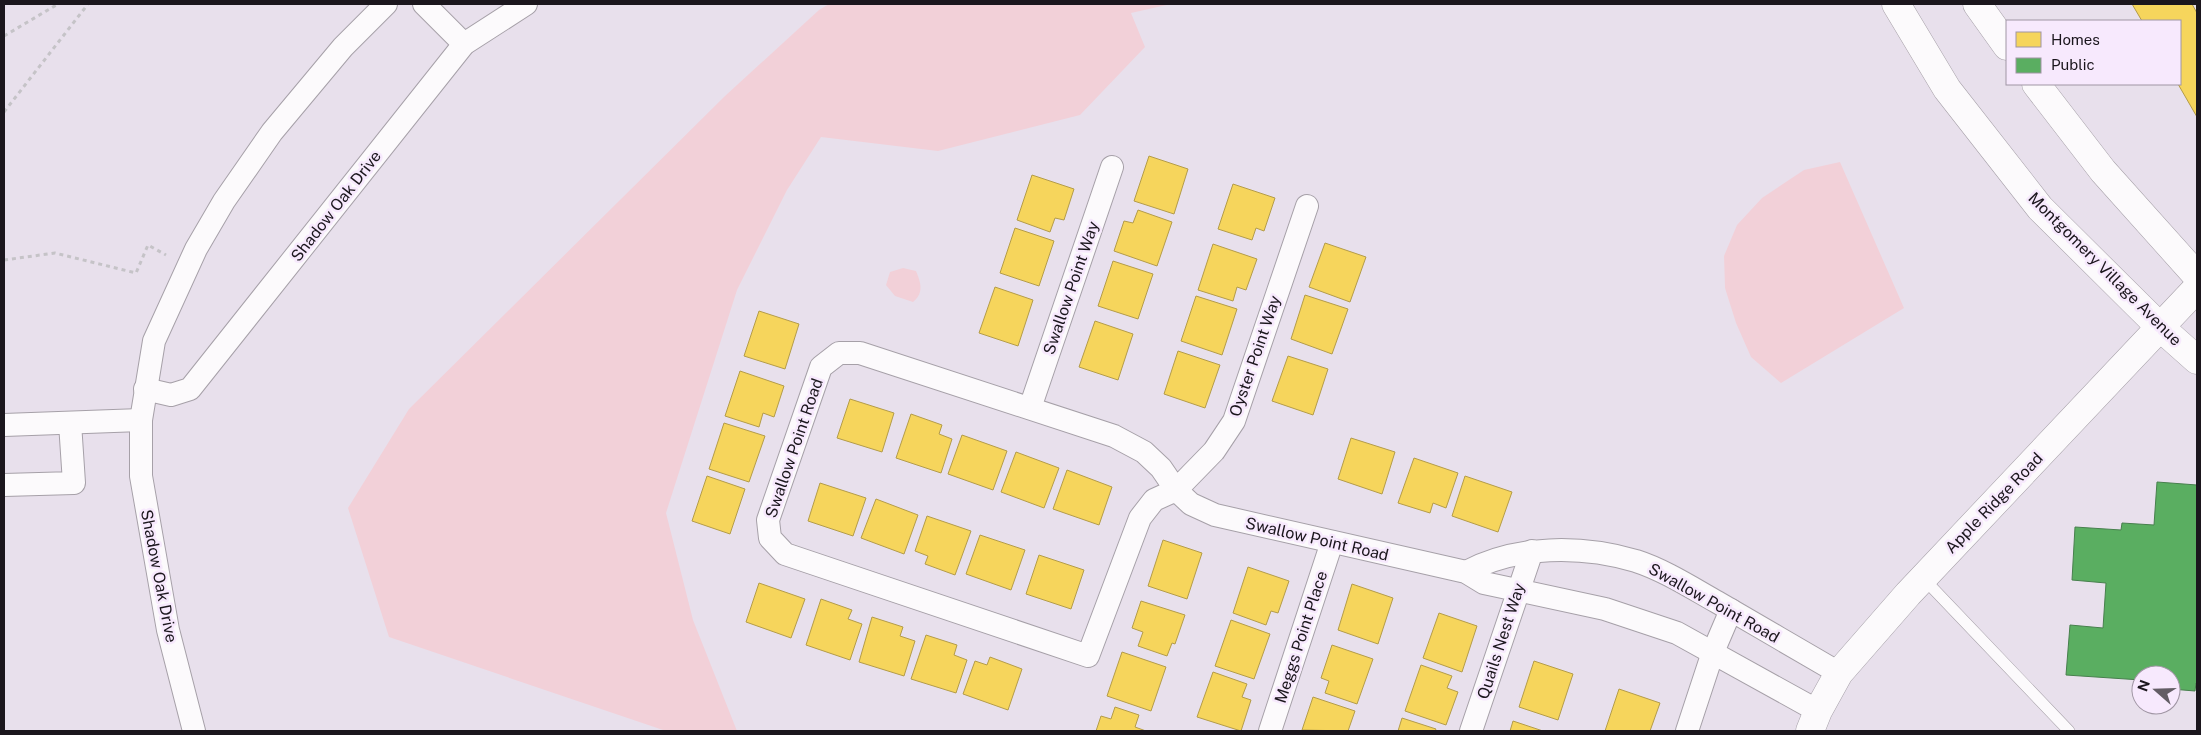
<svg xmlns="http://www.w3.org/2000/svg" width="2201" height="735" viewBox="0 0 2201 735" font-family="'Public Sans',sans-serif">
	<style>
		.green { fill: #f2d0d8 }
		.homes { fill: #f6d55c; stroke: #b49c49 }
		.public { fill: #5aae61; stroke: #47804d }
		.lines { fill: none; stroke-linecap: round; stroke-linejoin: round }
		.lane-casing { stroke: #a6a0a8; stroke-width: 12 }
		.street-casing { stroke: #a6a0a8; stroke-width: 24 }
		.secondary-casing { stroke: #a6a0a8; stroke-width: 29 }
		.path { stroke: #c5c3c7; stroke-width: 3; stroke-dasharray: 4 4; stroke-linecap: butt }
		.lane { stroke: #fcfafc; stroke-width: 11 }
		.street { stroke: #fcfafc; stroke-width: 22 }
		.secondary { stroke: #fcfafc; stroke-width: 28 }
		.labels { text-anchor: middle; dominant-baseline: central; stroke-width: 5; stroke-linejoin: round; paint-order: stroke }
		.street-label { font-size: 16px; fill: #1b161d; stroke: #f7e9fd }
	</style>
	<rect width="100%" height="100%" fill="#e8e0ec"/>
	<!-- green -->
	<g class="green">
		<polygon points="829,4 1171,4 1131,13 1145,47 1080,115 938,151 821,137 787,190 737,290 666,513 693,620 737,731 666,731 389,637 348,508 409,409 725,96 819,10"/>
		<polygon points="1840,162 1904,308 1781,383 1751,357 1736,323 1725,288 1724,256 1737,225 1762,198 1804,170"/>
		<path d="M903 268 916 271C921 283 924 293 913 302L895 296 886 285 890 272Z"/>
	</g>
	<!-- homes -->
	<g class="homes">
		<polygon points="2132,4 2192,4 2197,13 2197,117 2178,84 2180,84 2180,21 2142,21"/>
		<polygon points="1149,156 1188,169 1174,214 1134,201"/>
		<polygon points="1032,175 1074,189 1064,220 1055,218 1050,232 1017,220"/>
		<polygon points="1233,184 1275,198 1264,231 1256,228 1252,240 1218,229"/>
		<polygon points="1138,210 1172,222 1157,266 1114,251 1124,221 1133,223"/>
		<polygon points="1015,228 1054,241 1039,286 1000,273"/>
		<polygon points="1325,243 1366,257 1350,302 1309,287"/>
		<polygon points="1213,244 1257,259 1246,290 1237,287 1233,301 1198,290"/>
		<polygon points="1113,261 1153,274 1138,319 1098,306"/>
		<polygon points="995,287 1033,300 1018,346 979,333"/>
		<polygon points="1305,295 1348,309 1332,354 1291,339"/>
		<polygon points="1196,296 1237,309 1222,355 1181,341"/>
		<polygon points="759,311 799,324 785,369 744,356"/>
		<polygon points="1095,321 1133,334 1118,380 1079,367"/>
		<polygon points="1178,351 1220,365 1205,408 1164,394"/>
		<polygon points="1288,356 1328,369 1313,415 1272,401"/>
		<polygon points="740,371 784,386 774,417 763,413 759,427 725,416"/>
		<polygon points="850,399 894,413 882,452 837,438"/>
		<polygon points="911,414 942,425 939,434 952,439 941,473 896,458"/>
		<polygon points="724,423 765,436 749,482 709,469"/>
		<polygon points="962,435 1007,451 993,490 948,474"/>
		<polygon points="1351,438 1395,452 1382,494 1338,479"/>
		<polygon points="1016,452 1059,468 1044,508 1001,492"/>
		<polygon points="1414,458 1458,473 1446,508 1433,503 1430,513 1398,503"/>
		<polygon points="1067,470 1112,487 1099,525 1053,509"/>
		<polygon points="707,476 745,489 730,534 692,521"/>
		<polygon points="1465,476 1512,492 1498,532 1452,516"/>
		<polygon points="820,483 866,498 853,536 808,521"/>
		<polygon points="876,499 918,515 904,554 861,538"/>
		<polygon points="927,516 971,531 955,575 925,564 928,556 915,551"/>
		<polygon points="980,535 1025,550 1011,590 966,574"/>
		<polygon points="1163,540 1202,553 1187,599 1148,586"/>
		<polygon points="1039,555 1084,570 1071,609 1026,594"/>
		<polygon points="1248,567 1289,581 1278,613 1271,611 1266,625 1233,613"/>
		<polygon points="759,583 805,599 791,638 746,622"/>
		<polygon points="1352,584 1393,598 1378,644 1338,630"/>
		<polygon points="821,599 852,610 848,619 862,624 850,660 806,645"/>
		<polygon points="1141,601 1185,615 1175,644 1172,643 1167,656 1138,646 1143,632 1132,628"/>
		<polygon points="1439,613 1477,626 1462,672 1423,658"/>
		<polygon points="872,617 903,627 900,636 915,641 904,676 859,662"/>
		<polygon points="1231,620 1270,634 1254,679 1215,666"/>
		<polygon points="926,635 957,645 954,655 967,660 956,693 911,679"/>
		<polygon points="1332,645 1373,659 1357,704 1325,693 1329,681 1321,678"/>
		<polygon points="1122,652 1166,667 1151,711 1107,696"/>
		<polygon points="990,657 1022,669 1008,710 963,694 975,661 987,665"/>
		<polygon points="1534,661 1573,674 1558,720 1519,707"/>
		<polygon points="1421,665 1452,676 1447,688 1458,692 1446,725 1405,711"/>
		<polygon points="1213,672 1247,684 1242,697 1251,700 1241,731 1197,717"/>
		<polygon points="1619,689 1660,703 1650,731 1605,731"/>
		<polygon points="1313,697 1355,711 1348,731 1302,730"/>
		<polygon points="1115,707 1139,715 1135,727 1146,731 1096,731 1101,716 1111,719"/>
		<polygon points="1402,718 1436,729 1435,731 1398,731"/>
		<polygon points="1513,721 1543,731 1510,731"/>
	</g>
	<!-- public -->
	<polygon class="public" points="2157,482 2197,485 2197,684 2196,683 2195,691 2171,689 2171,675 2141,675 2141,680 2066,675 2070,625 2103,628 2106,583 2072,580 2075,527 2121,530 2122,523 2154,525"/>
	<g class="lines">
		<!-- lane casing -->
		<g class="lane-casing">
			<polyline id="lane" points="1923,578 2069,731"/>
		</g>
		<!-- street casing -->
		<g class="street-casing">
			<g id="street">
				<polyline points="424,4 464,44"/>
				<polyline points="1307,206 1234,421 1214,451 1176,490 1154,500 1140,518 1088,656 785,554 770,538 768,520 821,367 839,353 860,353 1114,436 1144,452 1161,468 1176,490 1191,504 1215,515 1466,572 1484,583 1605,609 1677,633 1818,711"/>
				<polyline points="145,389 171,395 190,389 464,44 526,4"/>
				<polyline points="1030,408 1112,167"/>
				<polyline points="4,425 141,420"/>
				<polyline points="4,485 74,483 70,423"/>
				<path d="M1466 572C1517 545 1581 545 1636 561 1664 570 1692 588 1717 602 1758 626 1798 649 1839 673"/>
				<polyline points="194,731 168,630 141,476 141,420 154,341 196,249 224,201 272,132 343,47 386,4"/>
				<polyline points="1270,731 1332,542"/>
				<polyline points="1471,731 1532,551"/>
				<polyline points="1687,731 1713,652 1731,610"/>
			</g>
		</g>
		<!-- secondary casing -->
		<g class="secondary-casing">
			<g id="secondary">
				<polyline points="1896,4 1947,89 2040,208 2161,328 2197,360"/>
				<polyline points="1977,4 2007,46"/>
				<polyline points="2036,84 2103,171 2197,276"/>
				<polyline points="1810,731 1818,711 1839,673 1908,594 2197,288"/>
			</g>
		</g>
		<!-- path -->
		<g class="path">
			<polyline points="4,36 58,4"/>
			<polyline points="4,112 88,4"/>
			<polyline points="4,260 55,253 136,273 148,245 166,255"/>
		</g>
		<!-- lane -->
		<use href="#lane" class="lane"/>
		<!-- street -->
		<use href="#street" class="street"/>
		<!-- secondary -->
		<use href="#secondary" class="secondary"/>
	</g>
	<g class="labels">
		<!-- street labels -->
		<g class="street-label">
			<text transform="translate(336 206) rotate(-52)">Shadow Oak Drive</text>
			<text transform="translate(2105 269) rotate(45)">Montgomery Village Avenue</text>
			<text transform="translate(1071 288) rotate(-71)">Swallow Point Way</text>
			<text transform="translate(1255 356) rotate(-71)">Oyster Point Way</text>
			<text transform="translate(794 448) rotate(-71)">Swallow Point Road</text>
			<text transform="translate(1994 503) rotate(-46)">Apple Ridge Road</text>
			<text transform="translate(1317 539) rotate(13)">Swallow Point Road</text>
			<text transform="translate(159 576) rotate(79)">Shadow Oak Drive</text>
			<text transform="translate(1714 603) rotate(29)">Swallow Point Road</text>
			<text transform="translate(1301 637) rotate(-72)">Meggs Point Place</text>
			<text transform="translate(1501 641) rotate(-72)">Quails Nest Way</text>
		</g>
	</g>
	<!-- border -->
	<rect width="2201" height="735" fill="none" stroke="#1b161d" stroke-width="10"/>
	<!-- legend -->
	<rect x="2006" y="20" width="175" height="65" fill="#f7e9fd" stroke="#9f95a3"/>
	<rect x="2016" y="32" width="25" height="15" fill="#f6d55c" stroke="#9f95a3"/>
	<text x="2051" y="45" font-size="15" fill="#1b161d">Homes</text>
	<rect x="2016" y="58" width="25" height="15" fill="#5aae61" stroke="#9f95a3"/>
	<text x="2051" y="70" font-size="15" fill="#1b161d">Public</text>
	<!-- north arrow -->
	<g transform="translate(2156 690) rotate(290)"><circle r="24" fill="#f7e9fd" stroke="#9f95a3"/>
	<path d="M0-4L9 19L0 12L-9 19Z" fill="#635d65"/>
	<text y="-8" font-size="14" font-weight="bold" text-anchor="middle" fill="#1b161d">N</text>
	</g>
</svg>
